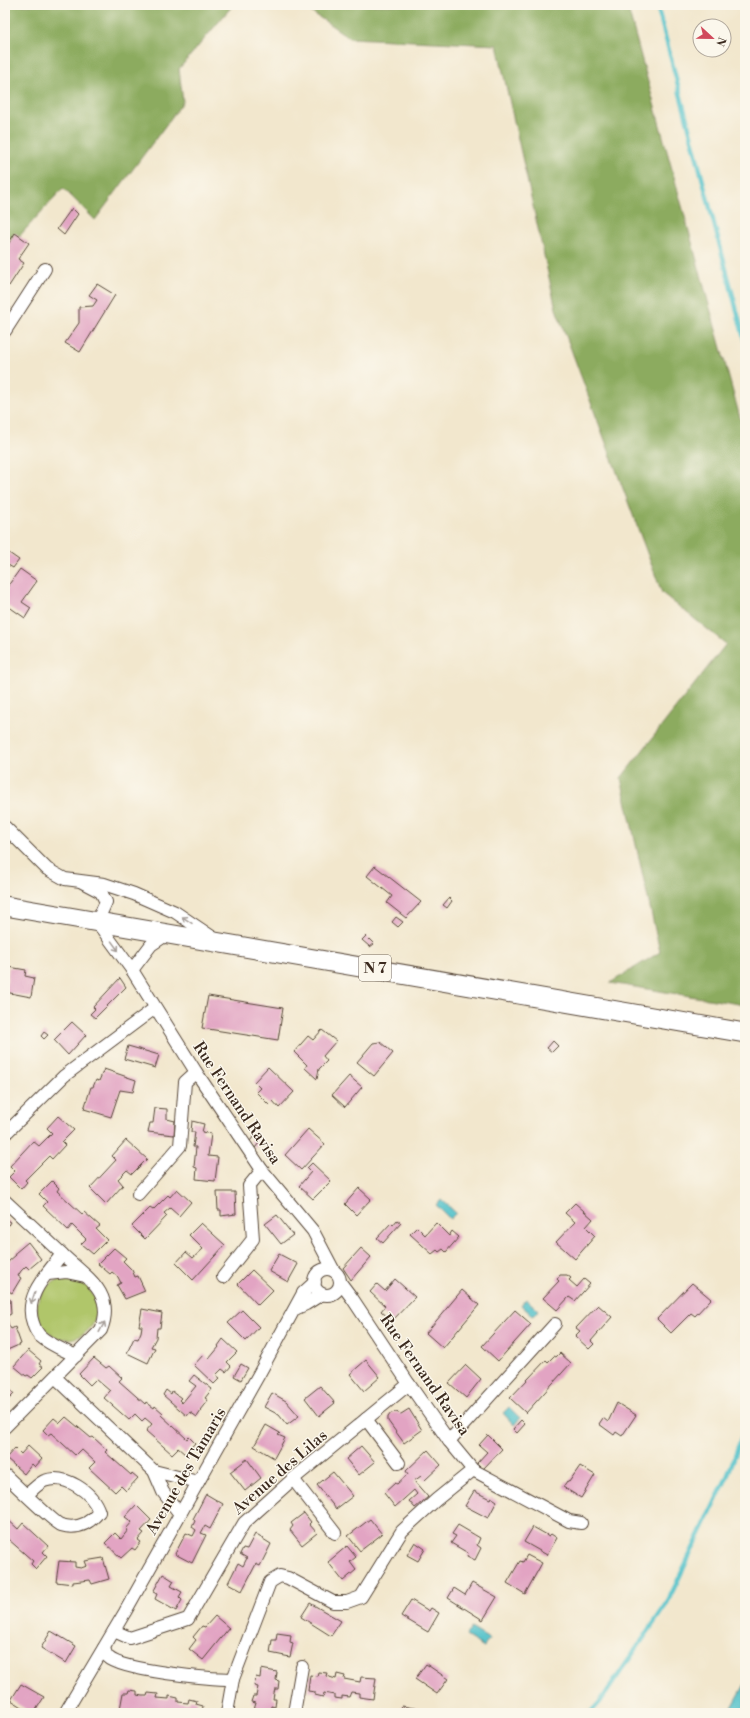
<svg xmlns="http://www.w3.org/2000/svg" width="750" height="1718" viewBox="0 0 750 1718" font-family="'Libre Bodoni',serif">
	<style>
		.green { fill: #b0c66b; stroke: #767844 }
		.forest { fill: #8cab5f; stroke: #646a3e }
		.water { fill: #54c2ca; stroke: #487674 }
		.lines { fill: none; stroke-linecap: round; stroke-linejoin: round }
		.stream { stroke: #54c2ca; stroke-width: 4.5 }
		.building { fill: #e2a4c3 }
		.minor-casing { stroke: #564638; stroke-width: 14 }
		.primary-casing { stroke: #564638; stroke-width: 21 }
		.minor { stroke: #fff; stroke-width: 12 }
		.primary { stroke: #fff; stroke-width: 19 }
		.oneway { stroke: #a79f9a }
		.labels { text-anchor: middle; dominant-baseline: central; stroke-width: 3; stroke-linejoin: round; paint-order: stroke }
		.shield { fill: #fbf7ec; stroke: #75685c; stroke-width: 1 }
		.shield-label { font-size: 15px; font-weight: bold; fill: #3b2a1e }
		.street-label { font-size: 16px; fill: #3b2a1e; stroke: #fbf7ec }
	</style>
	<rect width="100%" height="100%" fill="#fbf7ec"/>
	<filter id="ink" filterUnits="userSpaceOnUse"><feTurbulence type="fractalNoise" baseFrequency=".025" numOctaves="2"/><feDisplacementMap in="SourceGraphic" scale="8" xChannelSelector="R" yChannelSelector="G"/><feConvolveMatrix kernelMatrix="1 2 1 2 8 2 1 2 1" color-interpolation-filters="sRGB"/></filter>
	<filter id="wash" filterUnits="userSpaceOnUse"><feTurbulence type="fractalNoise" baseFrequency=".012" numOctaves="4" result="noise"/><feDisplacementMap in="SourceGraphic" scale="16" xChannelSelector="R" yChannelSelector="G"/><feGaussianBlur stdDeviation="0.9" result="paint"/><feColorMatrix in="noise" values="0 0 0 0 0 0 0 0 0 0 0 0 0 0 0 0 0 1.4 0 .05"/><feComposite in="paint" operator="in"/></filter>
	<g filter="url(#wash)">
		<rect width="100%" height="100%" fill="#f2e7cd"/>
		<!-- green -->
		<circle class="green" cx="67" cy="1309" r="30"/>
		<!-- forest -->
		<g class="forest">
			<polygon points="5,5 233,5 179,69 183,102 95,220 63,188 5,252"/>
			<polygon points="301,5 627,5 745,436 745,1005 610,983 660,952 621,778 726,644 662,593 556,309 497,45 350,38"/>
		</g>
		<!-- water -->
		<g class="water">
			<polygon points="441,1199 456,1213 450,1219 436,1205"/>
			<polygon points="526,1299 538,1310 533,1316 521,1305"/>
			<polygon points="509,1407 520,1418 514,1425 503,1413"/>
			<polygon points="471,1628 489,1639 484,1647 466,1636"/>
			<polygon points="745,1684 745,1713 729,1713"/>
		</g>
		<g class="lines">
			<!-- stream -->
			<g class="stream">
				<polyline points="657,5 745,342"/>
				<polyline points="590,1713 600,1702 666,1605 727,1477 745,1428"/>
			</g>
		</g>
		<g id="blocks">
			<!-- building -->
			<g class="building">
				<polygon points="72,208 78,214 64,235 57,229"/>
				<polygon points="15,233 29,243 18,259 24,263 9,286 5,283 5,249"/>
				<polygon points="97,284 115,295 80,352 65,343 79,323 79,307 93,306 97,300 89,295"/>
				<polygon points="9,553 19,560 13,568 5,563 5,558"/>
				<polygon points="20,569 37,581 22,602 31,608 25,618 5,604 5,590"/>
				<polygon points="375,866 421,902 406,918 387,903 392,896 367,876"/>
				<polygon points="449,898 452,901 447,908 443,905"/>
				<polygon points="396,917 403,922 398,927 392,922"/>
				<polygon points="366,936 374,944 370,947 362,940"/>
				<polygon points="9,967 26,970 25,976 34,978 31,997 5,992"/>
				<polygon points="120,978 126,987 95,1018 90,1014 95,1009 93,1007"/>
				<polygon points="208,996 283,1008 278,1040 202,1028"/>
				<polygon points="72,1022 86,1035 68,1055 54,1040"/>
				<polygon points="322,1030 336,1041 323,1056 327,1061 319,1069 317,1079 305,1068 307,1065 294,1052 308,1036 313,1040"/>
				<polygon points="44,1032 48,1035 44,1039 41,1036"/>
				<polygon points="553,1041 558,1046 552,1052 547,1048"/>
				<polygon points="380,1042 393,1053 374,1076 357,1062 373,1043"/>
				<polygon points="128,1046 159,1055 155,1068 124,1059"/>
				<polygon points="268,1067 294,1092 279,1108 273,1101 269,1105 256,1092 260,1088 254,1082"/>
				<polygon points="104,1069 136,1080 133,1092 120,1090 111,1117 84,1109 91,1087 93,1087 96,1080 99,1081"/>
				<polygon points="349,1076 362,1087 345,1107 332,1095"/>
				<polygon points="155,1108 167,1109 167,1119 175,1121 174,1135 148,1132 150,1123 153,1123"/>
				<polygon points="58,1116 74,1130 62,1142 65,1145 52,1159 49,1156 25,1180 27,1182 21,1189 9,1177 15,1171 10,1166 33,1141 39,1146 52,1133 47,1128"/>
				<polygon points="192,1121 204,1124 202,1132 211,1134 208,1156 218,1157 215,1181 196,1179 197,1168 194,1167 196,1147 193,1147 195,1132 191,1132"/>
				<polygon points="308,1129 325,1144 301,1170 285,1155"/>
				<polygon points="254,1136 259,1143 255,1148 250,1141"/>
				<polygon points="126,1140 147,1159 132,1174 127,1170 118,1179 123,1185 106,1204 90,1188 116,1160 112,1156"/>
				<polygon points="312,1163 331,1181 313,1199 299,1186 311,1172 307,1168"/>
				<polygon points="52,1181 59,1188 57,1191 82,1214 84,1212 100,1226 96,1229 107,1240 93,1254 81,1244 86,1239 72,1225 68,1230 43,1206 47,1202 39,1194"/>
				<polygon points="359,1188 371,1199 356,1215 345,1204"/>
				<polygon points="177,1189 191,1202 179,1216 170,1208 164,1213 167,1216 145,1239 132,1226 150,1208 153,1210 168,1195 170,1197"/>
				<polygon points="217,1192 235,1192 236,1214 221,1216 221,1210 218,1210"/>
				<polygon points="575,1203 593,1219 586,1227 595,1236 575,1259 556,1242 575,1222 565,1213"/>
				<polygon points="277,1215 293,1235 281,1244 265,1224"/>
				<polygon points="5,1219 10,1222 5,1231"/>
				<polygon points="397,1220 401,1223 383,1243 377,1238 391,1223 393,1225"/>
				<polygon points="201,1223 225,1245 193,1280 176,1263 186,1252 193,1258 203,1249 189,1235"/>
				<polygon points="436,1223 449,1236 452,1231 459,1237 446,1252 443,1249 439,1252 437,1250 432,1254 410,1234 417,1227 425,1235"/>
				<polygon points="28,1242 41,1259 29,1269 26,1266 21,1271 18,1276 21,1278 12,1293 5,1289 5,1267 9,1261 16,1255 15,1253"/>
				<polygon points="114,1248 126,1258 123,1261 132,1270 135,1277 138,1276 145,1291 125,1299 117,1285 121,1283 118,1277 112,1272 110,1274 98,1264"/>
				<polygon points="361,1248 371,1257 351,1280 343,1268"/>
				<polygon points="279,1254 298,1264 288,1282 269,1271"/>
				<polygon points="252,1270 273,1290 258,1305 238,1284"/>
				<polygon points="560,1275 567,1275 571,1278 569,1280 577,1287 584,1279 590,1284 575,1301 569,1297 557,1310 543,1298 559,1281 557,1279"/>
				<polygon points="395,1279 415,1297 392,1321 381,1311 385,1306 370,1292 377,1284 385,1291"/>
				<polygon points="692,1283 711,1299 695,1316 691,1313 671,1333 657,1319"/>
				<polygon points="462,1290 479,1305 443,1348 426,1333"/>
				<polygon points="5,1299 10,1299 11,1314 7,1316 8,1324 11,1329 15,1327 21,1344 5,1351"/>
				<polygon points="598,1305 612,1317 591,1341 594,1344 589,1349 575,1336 580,1331 576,1328"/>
				<polygon points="142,1309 162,1313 160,1328 157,1328 156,1338 151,1347 155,1348 148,1363 127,1353 134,1338 138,1339 141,1332 142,1326 139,1326"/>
				<polygon points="242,1310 259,1327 246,1341 228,1323"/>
				<polygon points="515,1310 531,1324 498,1361 482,1346"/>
				<polygon points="223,1339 237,1352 227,1362 231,1366 226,1372 222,1369 216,1375 220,1378 214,1384 194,1365 204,1354 209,1359 219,1347 218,1346"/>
				<polygon points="28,1350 41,1361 39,1364 43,1367 32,1378 28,1375 26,1376 14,1366"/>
				<polygon points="560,1353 571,1363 526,1413 510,1398 546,1360 548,1362 554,1356 556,1357"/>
				<polygon points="94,1358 106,1368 109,1366 122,1378 119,1381 145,1404 146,1402 154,1408 155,1406 163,1413 161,1415 173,1426 187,1439 189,1437 195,1443 185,1454 178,1448 172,1454 146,1431 152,1424 145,1418 142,1421 135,1414 129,1420 104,1398 110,1391 96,1379 90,1385 79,1374"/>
				<polygon points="366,1360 380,1377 364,1391 350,1374"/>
				<polygon points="241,1364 248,1368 241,1380 234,1376"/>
				<polygon points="466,1365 481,1379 466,1398 449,1383"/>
				<polygon points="194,1375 212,1389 205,1398 208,1400 200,1410 201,1411 197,1417 190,1412 187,1416 163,1395 166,1390 171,1394 172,1391 181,1398 179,1400 182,1403 196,1386 189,1381"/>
				<polygon points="320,1386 335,1403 319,1416 305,1398"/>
				<polygon points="5,1388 7,1390 9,1388 14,1394 5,1403"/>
				<polygon points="272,1393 286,1401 299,1416 287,1425 279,1415 264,1407"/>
				<polygon points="617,1403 636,1415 622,1436 616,1432 614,1435 599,1424 603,1418 608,1422"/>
				<polygon points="409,1409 422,1430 404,1443 388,1421 388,1417 391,1413 396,1412 401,1414"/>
				<polygon points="66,1417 91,1438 93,1437 107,1450 105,1452 131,1475 132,1473 138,1478 126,1491 121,1486 115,1492 89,1468 95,1462 81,1449 75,1455 51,1433 48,1435 43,1430 54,1418 60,1423"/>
				<polygon points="521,1420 525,1424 517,1433 513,1429"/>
				<polygon points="266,1425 280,1433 278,1435 285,1438 274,1458 254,1446"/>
				<polygon points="488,1435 502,1449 483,1469 477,1463 487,1452 479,1445"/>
				<polygon points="28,1446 42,1459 35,1467 32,1464 24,1474 6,1458 15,1448 21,1454"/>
				<polygon points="361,1446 375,1462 359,1475 346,1459"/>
				<polygon points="428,1450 441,1465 425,1480 421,1476 414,1481 428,1497 415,1508 409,1501 417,1494 414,1490 395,1507 384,1493 395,1483 397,1484 408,1474 406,1471"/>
				<polygon points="247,1459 261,1478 245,1491 230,1472"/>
				<polygon points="580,1466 595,1475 581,1498 563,1487 567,1481 569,1482"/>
				<polygon points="333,1472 353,1496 336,1509 317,1485"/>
				<polygon points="474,1491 490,1499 491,1497 497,1501 488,1518 465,1506"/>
				<polygon points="206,1494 223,1504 210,1529 205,1526 201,1533 206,1535 192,1563 175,1554 186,1533 193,1536 196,1530 192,1527 195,1521 193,1519"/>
				<polygon points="136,1505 151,1520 141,1531 144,1533 138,1540 141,1542 135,1550 132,1548 121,1558 105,1543 115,1533 121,1539 128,1530 126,1529 132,1522 125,1517"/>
				<polygon points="304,1513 311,1522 309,1524 317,1533 302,1545 290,1530 293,1526 291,1523"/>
				<polygon points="5,1517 18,1529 23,1523 48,1546 43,1552 47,1556 36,1569 31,1564 33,1561 8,1539 5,1542"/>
				<polygon points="370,1519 382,1534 360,1551 348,1536"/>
				<polygon points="458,1525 480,1538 477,1545 481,1548 475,1560 467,1556 468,1553 451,1543 456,1536 452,1534"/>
				<polygon points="533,1527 549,1536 551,1534 557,1538 547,1555 524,1542"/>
				<polygon points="255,1534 271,1544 260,1566 256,1564 242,1591 228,1583 238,1563 243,1566 247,1558 240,1554 243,1548 247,1549"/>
				<polygon points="415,1542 425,1549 418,1561 407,1555"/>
				<polygon points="347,1546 356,1557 350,1562 356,1570 343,1581 328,1562"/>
				<polygon points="527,1555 542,1563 525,1594 507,1583 520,1561 523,1562"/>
				<polygon points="103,1558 109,1579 92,1584 90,1580 73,1582 73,1584 56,1582 59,1561 75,1562 75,1567 81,1568 87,1566 85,1561"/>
				<polygon points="163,1574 174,1581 171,1586 182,1592 179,1597 182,1600 176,1611 155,1599 157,1594 153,1592"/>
				<polygon points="472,1583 497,1597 483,1620 448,1598 454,1588 465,1595"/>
				<polygon points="411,1600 429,1611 431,1608 439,1613 428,1632 401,1616"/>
				<polygon points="310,1603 341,1621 331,1636 301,1617"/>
				<polygon points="215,1616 229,1628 203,1660 189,1649 196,1640 193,1637 202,1626 205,1627"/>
				<polygon points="51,1631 76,1646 66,1663 41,1648"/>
				<polygon points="277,1633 291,1635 290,1642 293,1643 290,1657 270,1653 272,1640 276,1640"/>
				<polygon points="426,1664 448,1679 437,1694 415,1679"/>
				<polygon points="261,1669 277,1672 276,1680 279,1681 278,1689 275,1689 274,1693 273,1699 276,1699 275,1707 271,1706 270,1713 253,1713 256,1703 251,1702 253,1696 256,1696 258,1687 254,1686 256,1677 260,1678"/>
				<polygon points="318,1672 327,1673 326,1676 336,1679 337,1674 345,1676 344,1679 360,1682 361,1677 376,1678 373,1699 359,1697 359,1693 351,1692 349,1697 342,1696 342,1699 334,1698 334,1695 324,1693 323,1697 315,1695 315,1692 308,1691 310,1675 317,1676"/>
				<polygon points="21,1684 44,1697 34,1713 32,1713 11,1700"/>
				<polygon points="129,1690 137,1691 137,1695 142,1696 147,1696 148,1693 158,1694 157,1698 169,1699 169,1696 178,1698 178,1702 188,1703 189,1699 197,1701 196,1704 203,1706 202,1713 141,1713 134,1711 134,1713 126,1713 126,1711 120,1709 123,1693 128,1693"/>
				<polygon points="402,1706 420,1709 419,1713 400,1713"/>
			</g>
		</g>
	</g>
	<g filter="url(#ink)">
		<use href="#blocks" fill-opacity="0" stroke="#564638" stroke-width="1"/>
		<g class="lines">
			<!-- minor casing -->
			<g class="minor-casing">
				<g id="minor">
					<polyline points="5,331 45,269"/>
					<polyline points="5,827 47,869 65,879 104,884 134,894 175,912 215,939"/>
					<polyline points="82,882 101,892 106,902 97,922 132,970 196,1072 262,1170 313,1231 334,1271"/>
					<polyline points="132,970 151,945 169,933"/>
					<polyline points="5,1134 64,1076 155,1008"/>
					<polyline points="138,1194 180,1146 185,1082 196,1072"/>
					<polyline points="5,1201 62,1254"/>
					<circle cx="327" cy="1282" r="13"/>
					<polyline points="48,1274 66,1272 85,1276"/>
					<polyline points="223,1277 253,1239 249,1186 262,1170"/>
					<polyline points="340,1282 352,1298 409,1384 449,1441 473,1470 569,1521 581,1523"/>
					<polyline points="295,1309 306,1304 322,1294"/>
					<polyline points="55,1377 154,1471 163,1492 180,1514"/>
					<polyline points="366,1419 399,1463"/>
					<path d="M5 1427 101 1330C116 1293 86 1277 62 1254 48 1273 23 1296 33 1323 34 1327 37 1333 40 1336 50 1345 64 1350 76 1356"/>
					<polyline points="449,1441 555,1324"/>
					<polyline points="154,1471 198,1482"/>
					<path d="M5 1475C14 1483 54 1523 61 1525 77 1530 89 1524 99 1512 93 1492 65 1473 44 1481 38 1484 32 1490 27 1495"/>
					<polyline points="293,1479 335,1533"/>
					<polyline points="114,1631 130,1638 188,1619 244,1523 293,1479 409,1384"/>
					<path d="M104 1648C105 1651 106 1655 108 1657 122 1671 212 1679 233 1679L270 1582 280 1576 288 1578 333 1602H347L361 1597 402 1531 436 1500 473 1470"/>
					<polyline points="65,1713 125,1612 259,1374 303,1293 315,1282"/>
					<polyline points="227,1713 233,1679"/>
					<polyline points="294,1713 302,1667"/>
				</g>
			</g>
			<!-- primary casing -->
			<g class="primary-casing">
				<polyline id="primary" points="5,906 745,1033"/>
			</g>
			<!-- minor -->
			<use href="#minor" class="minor"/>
			<!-- primary -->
			<use href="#primary" class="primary"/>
		</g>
		<!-- one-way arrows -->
		<defs><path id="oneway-shaft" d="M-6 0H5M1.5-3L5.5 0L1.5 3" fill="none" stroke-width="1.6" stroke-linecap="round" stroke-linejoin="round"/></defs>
		<g class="oneway">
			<use href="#oneway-shaft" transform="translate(187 920) rotate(-146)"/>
			<use href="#oneway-shaft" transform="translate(115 946) rotate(54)"/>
			<use href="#oneway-shaft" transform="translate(33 1298) rotate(108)"/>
			<use href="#oneway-shaft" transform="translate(102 1327) rotate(-62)"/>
		</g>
	</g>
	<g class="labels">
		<!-- shield labels -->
		<rect class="shield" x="359" y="955" width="32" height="26" rx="3"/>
		<g class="shield-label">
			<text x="375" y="968">N 7</text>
		</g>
		<!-- street labels -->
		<g class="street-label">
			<text transform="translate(237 1103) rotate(56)">Rue Fernand Ravisa</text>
			<text transform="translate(425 1375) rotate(55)">Rue Fernand Ravisa</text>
			<text transform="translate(186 1471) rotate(-60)">Avenue des Tamaris</text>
			<text transform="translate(280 1472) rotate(-41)">Avenue des Lilas</text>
		</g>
	</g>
	<!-- margin -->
	<rect width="750" height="1718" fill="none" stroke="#fbf7ec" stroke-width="20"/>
	<!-- north arrow -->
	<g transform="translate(712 38) rotate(112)"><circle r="19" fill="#fbf7ec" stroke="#aea59a"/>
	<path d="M0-3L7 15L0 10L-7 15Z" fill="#d1495b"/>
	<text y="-6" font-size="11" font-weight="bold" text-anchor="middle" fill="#3b2a1e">N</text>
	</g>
</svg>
